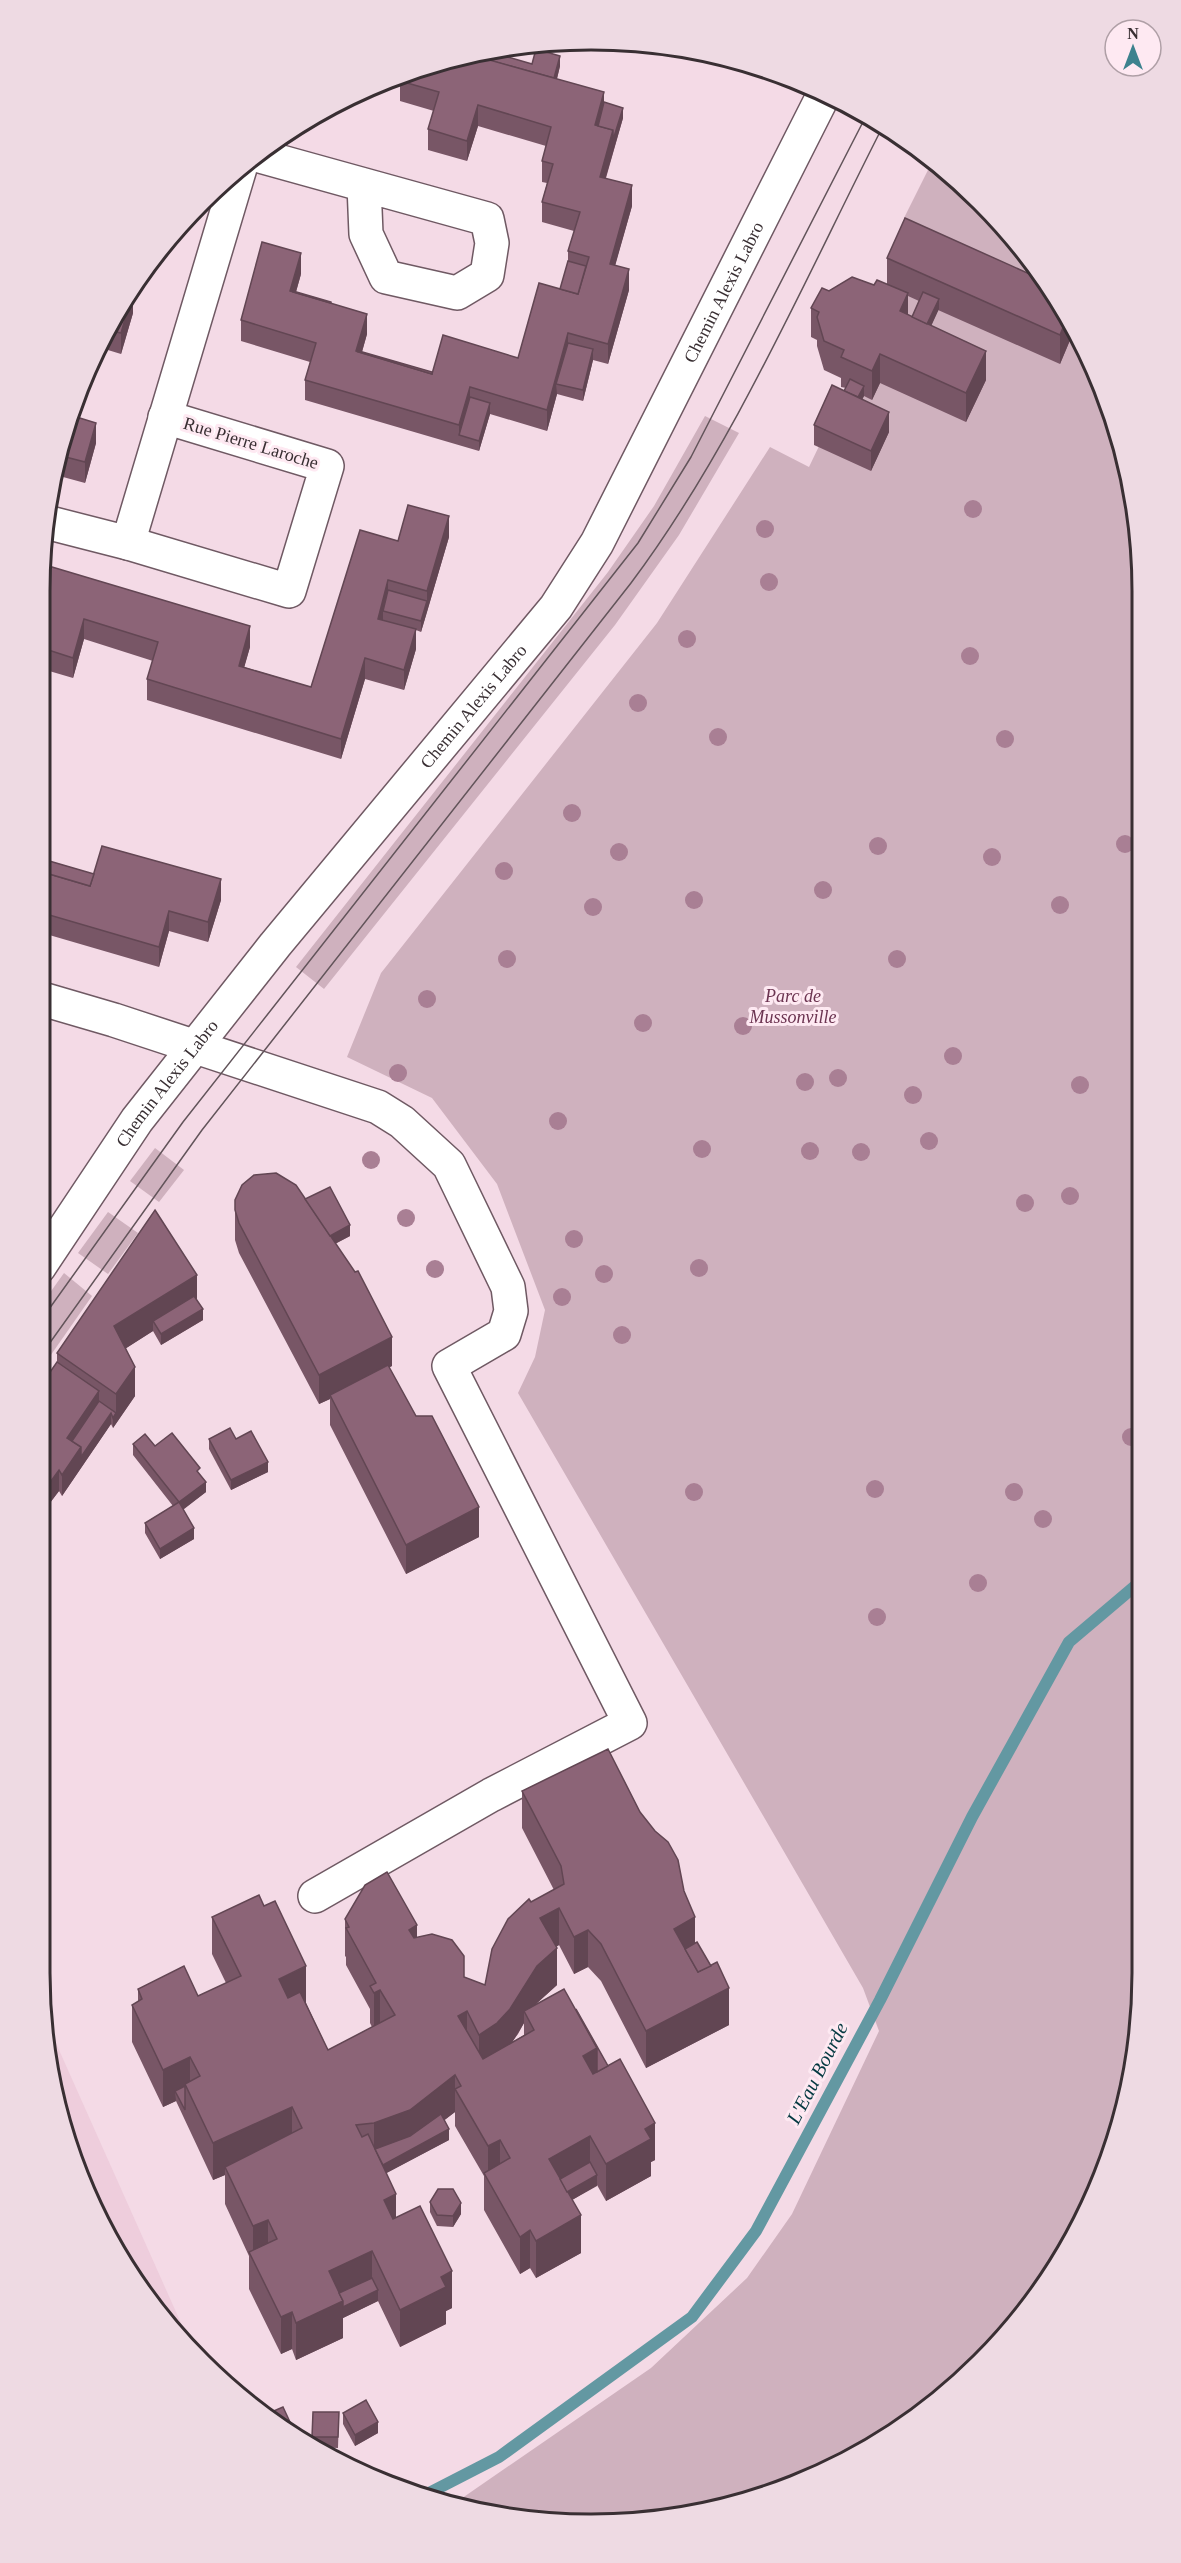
<svg xmlns="http://www.w3.org/2000/svg" width="1181" height="2563" viewBox="0 0 1181 2563" font-family="Georgia,serif">
	<style>
		.built { fill: #eecddc }
		.green { fill: #cfb1be }
		.water { fill: #6398a2 }
		.lines { fill: none; stroke-linecap: round; stroke-linejoin: round }
		.stream { stroke: #6398a2; stroke-width: 12 }
		.minor-casing { stroke: #6f5963; stroke-width: 36 }
		.minor { stroke: #fff; stroke-width: 33 }
		.tram { stroke: #62545a; stroke-width: 1.5 }
		.tree { fill: #a97f94 }
		.wall { fill: #785666; fill-rule: evenodd }
		.shaded-wall { fill: #624653 }
		.building { fill: #8c6477; stroke: #624653; stroke-width: 1.5 }
		.labels { text-anchor: middle; dominant-baseline: central; stroke-width: 6; stroke-linejoin: round; paint-order: stroke }
		.street-label { font-size: 18px; fill: #392f33; stroke: #fee9f2 }
		.park-label { font-size: 18px; font-style: italic; fill: #6c3451; stroke: #fee9f2 }
		.water-label { font-size: 20px; font-style: italic; fill: #043941; stroke: #fee9f2 }
		.rim { fill: none; stroke: #392f33; stroke-width: 3 }
	</style>
	<rect width="100%" height="100%" fill="#f4dae6"/>
	<!-- built -->
	<polygon class="built" points="47,2023 193,2350 176,2336 113,2248 68,2150"/>
	<!-- green -->
	<g class="green">
		<polygon points="933,160 1028,254 1100,379 1137,518 1142,1973 1131,2080 1100,2183 1005,2336 866,2450 767,2495 663,2519 483,2513 455,2503 651,2368 747,2278 792,2214 879,2031 863,1988 518,1393 535,1357 545,1310 497,1184 432,1098 347,1057 381,973 657,623 770,447 809,467 924,227 904,218"/>
		<polygon points="705,416 739,433 679,535 615,625 324,989 296,967 608,572 654,506"/>
		<polygon points="155,1148 184,1170 159,1202 130,1181"/>
		<polygon points="108,1212 138,1233 108,1274 78,1253"/>
		<polygon points="64,1273 92,1296 39,1372 39,1308"/>
	</g>
	<!-- water -->
	<polygon class="water" points="918,2408 873,2444 911,2409"/>
	<g class="lines">
		<!-- stream -->
		<polyline class="stream" points="429,2493 499,2457 692,2317 756,2231 880,2000 972,1817 1069,1642 1141,1581"/>
		<!-- minor casing -->
		<g class="minor-casing">
			<g id="minor">
				<polyline points="256,155 487,219 492,243 487,275 457,293 386,277 366,234 364,185"/>
				<polyline points="46,522 128,543 240,168"/>
				<polyline points="128,543 289,591 327,466 165,417"/>
				<polyline points="39,998 114,1020 378,1107 402,1122 449,1165 508,1287 511,1311 504,1334 449,1366 630,1723 491,1795 315,1896"/>
				<path id="s1" d="M39 1267 137 1120 275 945 556 607 597 543 824 94"/>
			</g>
		</g>
		<!-- minor -->
		<use href="#minor" class="minor"/>
		<!-- tram -->
		<g class="tram">
			<polyline points="39,1323 183,1122 638,543 691,457 865,118"/>
			<path d="M39 1358 202 1130 631 583C733 447 805 279 882 128"/>
		</g>
	</g>
	<!-- trees -->
	<g class="tree">
		<circle cx="973" cy="509" r="9"/>
		<circle cx="765" cy="529" r="9"/>
		<circle cx="769" cy="582" r="9"/>
		<circle cx="687" cy="639" r="9"/>
		<circle cx="970" cy="656" r="9"/>
		<circle cx="638" cy="703" r="9"/>
		<circle cx="718" cy="737" r="9"/>
		<circle cx="1005" cy="739" r="9"/>
		<circle cx="572" cy="813" r="9"/>
		<circle cx="1125" cy="844" r="9"/>
		<circle cx="878" cy="846" r="9"/>
		<circle cx="619" cy="852" r="9"/>
		<circle cx="992" cy="857" r="9"/>
		<circle cx="504" cy="871" r="9"/>
		<circle cx="823" cy="890" r="9"/>
		<circle cx="694" cy="900" r="9"/>
		<circle cx="1060" cy="905" r="9"/>
		<circle cx="593" cy="907" r="9"/>
		<circle cx="507" cy="959" r="9"/>
		<circle cx="897" cy="959" r="9"/>
		<circle cx="427" cy="999" r="9"/>
		<circle cx="643" cy="1023" r="9"/>
		<circle cx="743" cy="1026" r="9"/>
		<circle cx="953" cy="1056" r="9"/>
		<circle cx="398" cy="1073" r="9"/>
		<circle cx="838" cy="1078" r="9"/>
		<circle cx="805" cy="1082" r="9"/>
		<circle cx="1080" cy="1085" r="9"/>
		<circle cx="913" cy="1095" r="9"/>
		<circle cx="558" cy="1121" r="9"/>
		<circle cx="929" cy="1141" r="9"/>
		<circle cx="702" cy="1149" r="9"/>
		<circle cx="810" cy="1151" r="9"/>
		<circle cx="861" cy="1152" r="9"/>
		<circle cx="371" cy="1160" r="9"/>
		<circle cx="1070" cy="1196" r="9"/>
		<circle cx="1025" cy="1203" r="9"/>
		<circle cx="406" cy="1218" r="9"/>
		<circle cx="574" cy="1239" r="9"/>
		<circle cx="699" cy="1268" r="9"/>
		<circle cx="435" cy="1269" r="9"/>
		<circle cx="604" cy="1274" r="9"/>
		<circle cx="562" cy="1297" r="9"/>
		<circle cx="622" cy="1335" r="9"/>
		<circle cx="1131" cy="1437" r="9"/>
		<circle cx="875" cy="1489" r="9"/>
		<circle cx="694" cy="1492" r="9"/>
		<circle cx="1014" cy="1492" r="9"/>
		<circle cx="1043" cy="1519" r="9"/>
		<circle cx="978" cy="1583" r="9"/>
		<circle cx="877" cy="1617" r="9"/>
	</g>
	<!-- wall -->
	<g class="wall">
		<polygon points="716,55 732,60 730,63"/>
		<polygon points="492,61 560,66 557,79 604,102 623,118 606,178 632,206 615,265 629,290 608,364 593,360 583,401 557,394 547,431 490,414 479,451 305,400 305,380 310,362 241,341 241,320 301,274 296,292 331,303 367,334 362,352 432,372 518,358 560,289 568,261 568,251 574,231 542,222 542,202 547,183 542,182 542,161 546,146 478,126 467,161 428,150 428,129 434,111 400,101 400,81"/>
		<path d="M887 258 1043 280 1073 333 1060 364 938 310 931 326 986 380 966 422 880 383 872 400 864 396 862 399 889 432 871 471 814 445V425L844 391 846 388 841 387V378L824 370 817 346V340L811 337V308L829 291 887 284ZM908 296 919 301 912 317 908 315Z"/>
		<polygon points="128,291 133,313 121,354 98,347"/>
		<polygon points="70,415 96,443 85,483 52,474"/>
		<polygon points="449,537 421,632 416,630 416,649 404,690 365,679 341,759 147,700 147,679 153,661 84,639 73,678 39,668 39,590 250,647 244,667 311,687 398,541"/>
		<polygon points="39,858 94,874 221,900 208,942 169,931 159,967 39,932"/>
		<polygon points="305,1199 350,1236 335,1244 392,1366 389,1367 479,1537 406,1574 330,1425 330,1399 319,1404 239,1253 235,1240 235,1210"/>
		<polygon points="197,1300 203,1320 161,1345 153,1331 126,1348 135,1396 113,1428 111,1424 62,1496 59,1491 43,1512 39,1509 39,1388 57,1362 57,1353"/>
		<polygon points="209,1439 236,1439 268,1472 231,1490 209,1449"/>
		<polygon points="133,1444 155,1446 200,1475 206,1492 183,1509 194,1539 160,1559 145,1533 145,1523 173,1506 133,1455"/>
		<path d="M522 1791 640 1812 684 1891 695 1944 729 2025 646 2068 601 1981 588 1967 574 1974 559 1945 556 1947 557 1985 535 2005 655 2160 651 2162V2176L606 2201 597 2185 572 2200 581 2253 536 2278 530 2268 520 2274 484 2210V2176L455 2126V2112L444 2120 449 2140 386 2173 396 2218 452 2308 446 2311V2324L400 2347 378 2301 343 2318V2338L296 2360 292 2349 281 2354 249 2289V2256L225 2204V2175L213 2180 176 2101 163 2107 132 2042V2005L138 2002V1989L198 1996 226 1983 212 1954V1917L306 2003 328 2050 372 2027 370 2023V2009L346 1965V1957L345 1956V1919L417 1938 464 1977 485 1985 531 1902 554 1890 522 1828ZM524 2023V2035L512 2042 518 2034Z"/>
		<polygon points="430,2202 461,2214 453,2227 437,2226 430,2212"/>
		<polygon points="313,2412 339,2412 338,2448 312,2447"/>
		<polygon points="343,2413 378,2433 355,2446 343,2424"/>
	</g>
	<!-- shaded-wall -->
	<g class="shaded-wall">
		<polygon points="560,56 560,66 552,98 552,87"/>
		<polygon points="604,92 604,113 598,136 595,125"/>
		<polygon points="478,105 478,126 467,161 467,141"/>
		<polygon points="623,108 623,118 600,197 600,177 613,130"/>
		<polygon points="632,185 632,206 610,284 610,264"/>
		<polygon points="301,253 301,274 293,302 290,291"/>
		<polygon points="629,269 629,290 608,364 608,344"/>
		<polygon points="133,292 133,313 121,354 121,333"/>
		<polygon points="908,293 908,322 900,311"/>
		<polygon points="939,299 939,309 920,350 920,339"/>
		<polygon points="367,314 367,334 359,362 356,351"/>
		<polygon points="1066,320 1073,333 1060,364 1060,335"/>
		<polygon points="568,333 568,353 556,384 557,394 547,431 547,410"/>
		<polygon points="593,349 593,360 583,401 583,390"/>
		<polygon points="986,351 986,380 966,422 966,393"/>
		<polygon points="880,354 880,383 872,400 872,371"/>
		<polygon points="864,386 864,396 854,417 854,406"/>
		<polygon points="470,387 470,408 459,435 459,425"/>
		<polygon points="490,403 490,414 479,451 479,441"/>
		<polygon points="889,412 889,432 871,471 871,451"/>
		<polygon points="96,423 96,443 85,483 85,462"/>
		<polygon points="449,516 449,537 427,612 427,591"/>
		<polygon points="388,580 388,600 383,611 383,621 378,619"/>
		<polygon points="427,601 427,612 421,632 421,621"/>
		<polygon points="84,619 84,639 73,678 73,658"/>
		<polygon points="250,626 250,647 239,686 239,666"/>
		<polygon points="416,629 416,649 404,690 404,670"/>
		<polygon points="365,658 365,679 341,759 341,739"/>
		<polygon points="221,879 221,900 208,942 208,922"/>
		<polygon points="169,911 169,931 159,967 159,947"/>
		<polygon points="350,1225 350,1236 321,1251 321,1241"/>
		<polygon points="197,1275 197,1305 153,1321 153,1331 114,1356 114,1326"/>
		<polygon points="203,1309 203,1320 161,1345 161,1334"/>
		<polygon points="392,1337 392,1366 331,1398 330,1395 330,1399 319,1404 319,1375"/>
		<polygon points="135,1367 135,1396 113,1428 113,1418 116,1413 116,1394"/>
		<polygon points="99,1391 99,1412 67,1448 67,1438"/>
		<polygon points="111,1413 111,1424 81,1468 81,1457"/>
		<polygon points="81,1447 81,1468 62,1496 62,1475"/>
		<polygon points="268,1462 268,1472 231,1490 231,1480"/>
		<polygon points="59,1470 59,1491 43,1512 43,1492"/>
		<polygon points="206,1482 206,1492 179,1513 179,1502"/>
		<polygon points="479,1507 479,1537 406,1574 406,1545"/>
		<polygon points="194,1528 194,1539 160,1559 160,1549"/>
		<polygon points="559,1908 559,1945 540,1955 540,1918"/>
		<polygon points="695,1917 695,1954 674,1955 674,1929"/>
		<polygon points="417,1925 417,1962 409,1930"/>
		<polygon points="588,1930 588,1967 574,1974 574,1937"/>
		<polygon points="557,1948 557,1985 537,2003 528,2018 524,2011 524,2023 510,2046 479,2072 479,2035 537,1966"/>
		<polygon points="306,1966 306,2003 283,2014 279,1979"/>
		<polygon points="729,1988 729,2025 646,2068 646,2031"/>
		<polygon points="380,1990 380,2027 374,2030 374,1993"/>
		<polygon points="467,2011 467,2048 458,2016"/>
		<polygon points="597,2048 597,2085 583,2056"/>
		<polygon points="190,2057 190,2094 185,2084 185,2097 175,2091 176,2101 163,2107 163,2070"/>
		<polygon points="455,2075 455,2112 410,2147 374,2149 374,2123"/>
		<polygon points="292,2107 292,2144 225,2167 225,2175 213,2180 213,2143"/>
		<polygon points="655,2123 655,2160 651,2162 651,2176 606,2201 606,2164 645,2129"/>
		<polygon points="449,2129 449,2140 383,2175 383,2165"/>
		<polygon points="590,2136 590,2173 553,2193 549,2159"/>
		<polygon points="500,2140 500,2177 488,2172 488,2146"/>
		<polygon points="597,2175 597,2186 556,2209 556,2198"/>
		<polygon points="396,2194 396,2231 384,2200"/>
		<polygon points="461,2203 461,2214 453,2227 453,2216"/>
		<polygon points="581,2215 581,2253 536,2278 536,2241"/>
		<polygon points="268,2220 268,2257 253,2253 253,2226"/>
		<polygon points="530,2230 530,2268 520,2274 520,2237"/>
		<polygon points="372,2251 372,2288 378,2290 378,2301 343,2318 343,2338 296,2360 296,2323 329,2271"/>
		<polygon points="452,2271 452,2308 446,2311 446,2324 400,2347 400,2310 441,2277"/>
		<polygon points="292,2312 292,2349 281,2354 281,2317"/>
		<polygon points="378,2422 378,2433 355,2446 355,2435"/>
	</g>
	<!-- building -->
	<g class="building">
		<polygon points="536,49 560,56 554,78 492,61 494,53 532,64"/>
		<polygon points="468,54 604,92 595,125 613,130 600,177 632,185 610,264 629,269 608,344 568,333 547,410 470,387 459,425 305,380 316,343 241,320 262,242 301,253 290,291 367,314 356,351 432,374 443,335 518,358 539,283 578,294 589,257 568,251 580,212 542,202 553,164 542,161 551,127 478,105 467,141 428,129 439,92 400,81 402,74"/>
		<polygon points="604,102 623,108 613,140 613,130 598,126"/>
		<polygon points="905,218 1043,280 1066,320 1060,335 887,258"/>
		<polygon points="568,261 586,266 578,294 560,289"/>
		<polygon points="852,277 874,285 877,280 908,293 900,311 986,351 966,393 880,354 872,371 841,357 844,350 824,341 817,317 819,312 811,308 822,288 829,291"/>
		<polygon points="128,291 133,292 121,333 108,330"/>
		<polygon points="293,291 331,302 331,303 293,292"/>
		<polygon points="923,292 939,299 927,324 912,317"/>
		<polygon points="568,343 593,349 583,390 556,384"/>
		<polygon points="359,351 432,372 432,374 358,352"/>
		<polygon points="850,379 864,386 858,397 844,391"/>
		<polygon points="832,385 889,412 871,451 814,425"/>
		<polygon points="470,397 490,403 479,441 459,435"/>
		<polygon points="70,415 96,423 85,462 58,455"/>
		<polygon points="408,505 449,516 427,591 388,580 378,619 416,629 404,670 365,658 341,739 147,679 158,642 84,619 73,658 39,647 39,590 42,564 250,626 239,666 311,687 360,530 398,541"/>
		<polygon points="388,590 427,601 421,621 383,611"/>
		<polygon points="102,846 221,879 208,922 169,911 159,947 39,912 39,871 90,886"/>
		<polygon points="39,858 94,874 90,886 39,871"/>
		<polygon points="276,1173 296,1185 355,1272 358,1271 392,1337 319,1375 239,1223 235,1210 235,1200 242,1185 254,1175"/>
		<polygon points="330,1187 350,1225 330,1236 305,1199"/>
		<polygon points="155,1210 197,1275 114,1326 135,1367 116,1394 57,1353"/>
		<polygon points="194,1296 203,1309 161,1334 153,1321"/>
		<polygon points="57,1362 99,1391 67,1438 81,1447 62,1475 59,1470 43,1492 39,1488 39,1388"/>
		<polygon points="388,1365 416,1416 432,1416 479,1507 406,1545 330,1395"/>
		<polygon points="99,1401 116,1413 113,1418 111,1413 81,1457 81,1447 72,1441"/>
		<polygon points="230,1428 236,1439 251,1431 268,1462 231,1480 209,1439"/>
		<polygon points="172,1433 200,1468 197,1471 206,1482 179,1502 133,1444 145,1434 155,1446"/>
		<polygon points="179,1502 194,1528 160,1549 145,1523"/>
		<polygon points="608,1749 640,1812 655,1831 668,1842 678,1860 684,1891 695,1917 674,1929 698,1972 717,1962 729,1988 646,2031 601,1944 588,1930 574,1937 559,1908 540,1918 557,1948 537,1966 510,2009 497,2023 479,2035 467,2011 458,2016 483,2059 534,2030 524,2011 564,1989 597,2048 583,2056 593,2074 620,2059 655,2123 645,2129 651,2139 606,2164 590,2136 549,2159 581,2215 536,2241 530,2230 520,2237 484,2173 510,2158 500,2140 488,2146 455,2089 461,2086 455,2075 410,2110 374,2123 356,2125 362,2137 368,2134 396,2194 384,2200 393,2219 420,2206 452,2271 441,2277 446,2287 400,2310 372,2251 329,2271 343,2301 296,2323 292,2312 281,2317 249,2252 277,2239 268,2220 253,2226 225,2167 302,2128 292,2107 213,2143 185,2084 200,2076 190,2057 163,2070 132,2005 142,1999 138,1989 184,1966 198,1996 241,1976 212,1917 259,1895 264,1906 275,1901 306,1966 279,1979 288,1998 300,1992 328,2050 395,2015 380,1990 374,1993 370,1986 376,1983 346,1928 349,1927 345,1919 365,1885 387,1872 417,1925 409,1930 414,1938 432,1934 452,1940 464,1956 464,1977 485,1985 492,1949 508,1919 529,1899 531,1902 564,1884 561,1866 522,1791"/>
		<polygon points="697,1942 711,1966 698,1972 685,1949"/>
		<polygon points="576,2009 608,2066 597,2072 597,2048"/>
		<polygon points="185,2086 185,2110 175,2091"/>
		<polygon points="441,2114 449,2129 383,2165 375,2149 410,2136"/>
		<polygon points="590,2162 597,2175 567,2192 560,2179"/>
		<polygon points="438,2189 453,2189 461,2203 453,2216 437,2215 430,2202"/>
		<polygon points="372,2278 378,2290 343,2307 343,2301 339,2293"/>
		<polygon points="366,2400 378,2422 355,2435 343,2413"/>
		<polygon points="283,2407 296,2435 269,2413"/>
		<polygon points="313,2412 339,2412 338,2437 312,2437"/>
	</g>
	<g class="labels">
		<!-- street labels -->
		<g class="street-label">
			<text stroke="none"><textPath href="#s1" startOffset="1196">Chemin Alexis Labro</textPath></text>
			<text transform="translate(251 443) rotate(17)">Rue Pierre Laroche</text>
			<text stroke="none"><textPath href="#s1" startOffset="710">Chemin Alexis Labro</textPath></text>
			<text stroke="none"><textPath href="#s1" startOffset="224">Chemin Alexis Labro</textPath></text>
		</g>
		<!-- park labels -->
		<g class="park-label">
			<text x="793" y="996">Parc de<tspan x="793" dy="21">Mussonville</tspan></text>
		</g>
		<!-- water labels -->
		<g class="water-label">
			<text transform="translate(817 2073) rotate(-63)">L'Eau Bourde</text>
		</g>
	</g>
	<!-- crop -->
	<path d="M0 0H1181V2563H0ZM591 50H591A541 541 0 0 1 1132 591V1973A541 541 0 0 1 591 2514H591A541 541 0 0 1 50 1973V591A541 541 0 0 1 591 50Z" fill="#eedae3" fill-rule="evenodd"/>
	<path class="rim" d="M591 50H591A541 541 0 0 1 1132 591V1973A541 541 0 0 1 591 2514H591A541 541 0 0 1 50 1973V591A541 541 0 0 1 591 50Z"/>
	<!-- north arrow -->
	<g transform="translate(1133 48)"><circle r="28" fill="#fee9f2" stroke="#af9fa6" stroke-width="1.5"/>
	<path d="M0-4.5L10 22L0 15L-10 22Z" fill="#3d828e"/>
	<text y="-9" font-size="16" font-weight="bold" text-anchor="middle" fill="#392f33">N</text>
	</g>
</svg>
